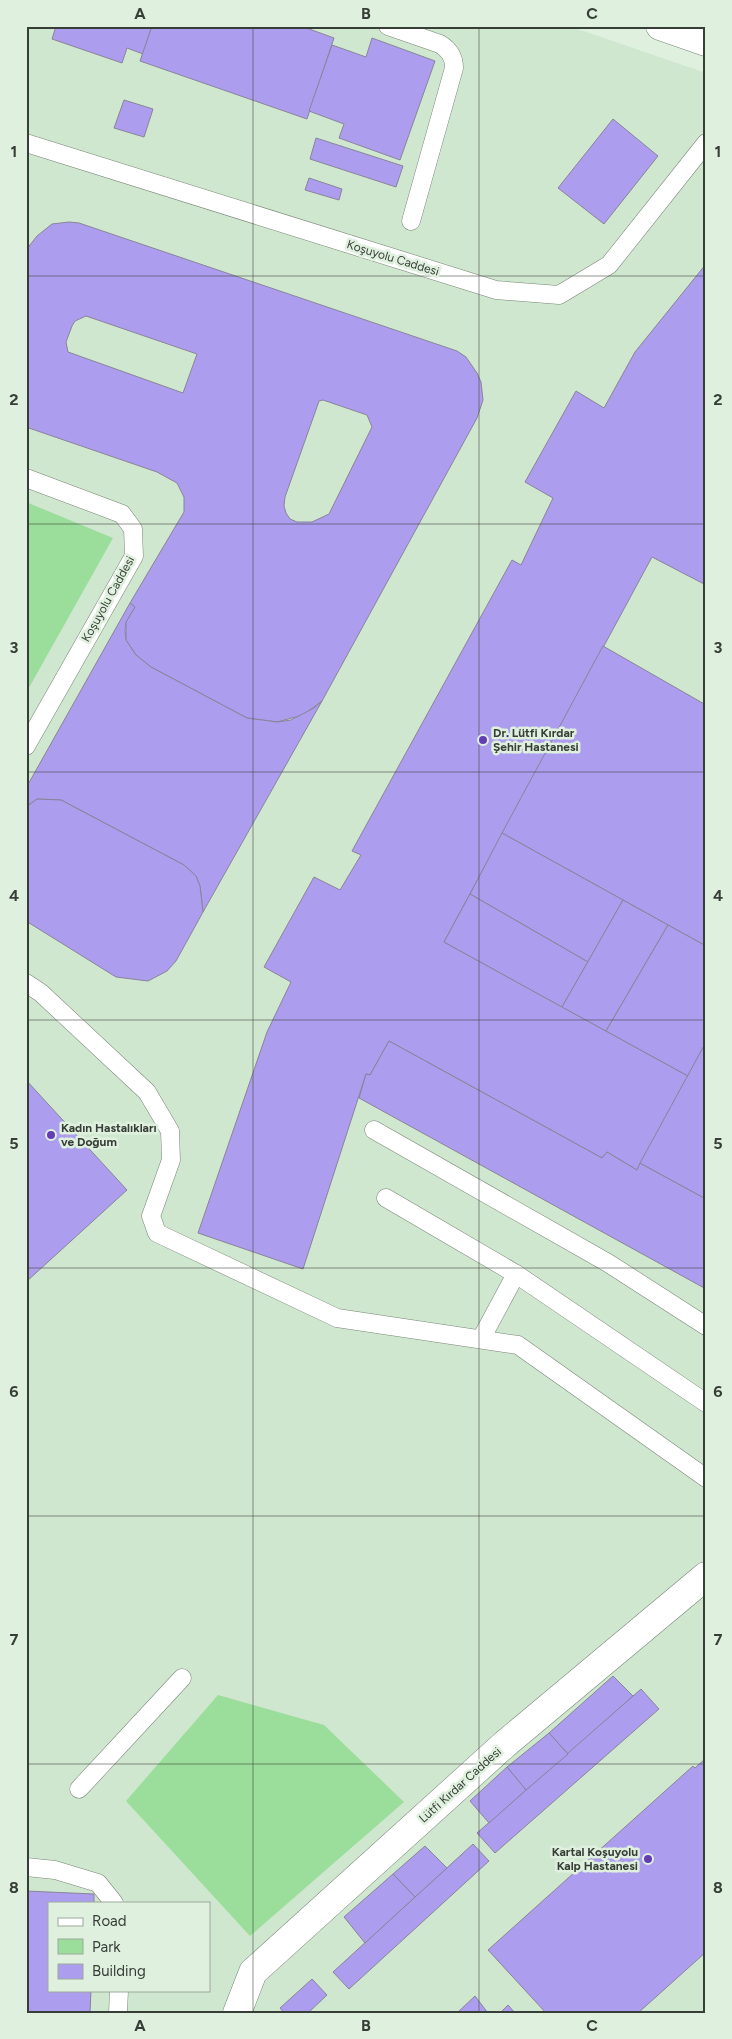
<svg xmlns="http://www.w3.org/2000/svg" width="732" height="2039" viewBox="0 0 732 2039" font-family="Figtree,sans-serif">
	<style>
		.built { fill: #d0e7cf; fill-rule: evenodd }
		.green { fill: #9bdd9a }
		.building { fill: #ad9def; stroke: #888499; fill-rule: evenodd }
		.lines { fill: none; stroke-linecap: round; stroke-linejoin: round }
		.lane-casing { stroke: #778676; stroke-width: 19 }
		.street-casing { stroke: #778676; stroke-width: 29 }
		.lane { stroke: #fff; stroke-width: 18 }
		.street { stroke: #fff; stroke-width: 28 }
		.grid { fill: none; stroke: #373e37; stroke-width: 1; stroke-opacity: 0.55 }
		.poi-dot { fill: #633db5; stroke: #dff0de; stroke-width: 2 }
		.labels { text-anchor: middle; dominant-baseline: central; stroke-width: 5; stroke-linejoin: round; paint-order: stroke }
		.street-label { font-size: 12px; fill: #373e37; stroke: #dff0de }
		.poi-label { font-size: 12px; font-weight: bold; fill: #373e37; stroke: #dff0de; text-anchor: start }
		.neatline { fill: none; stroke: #373e37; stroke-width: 2 }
		.grid-label { font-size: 16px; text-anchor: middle; font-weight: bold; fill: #373e37 }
	</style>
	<rect width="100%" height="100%" fill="#dff0de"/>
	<!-- built -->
	<path class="built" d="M26 26H569L706 73V2013H26ZM49 1903H209V1990H49Z"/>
	<!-- green -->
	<g class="green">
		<polygon points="26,502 113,538 26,693"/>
		<polygon points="218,1695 324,1725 404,1802 250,1936 126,1801"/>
	</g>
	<!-- building -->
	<g class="building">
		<polygon points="56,26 152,26 143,54 127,48 122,63 52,39"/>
		<polygon points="152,26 301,26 334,38 307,119 140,61"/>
		<polygon points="372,38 435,61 400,160 339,138 344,124 309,111 332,45 366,57"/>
		<polygon points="124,100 153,109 144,137 114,128"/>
		<polygon points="613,119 658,156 604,224 558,188"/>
		<polygon points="316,138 403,166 396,187 310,159"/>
		<polygon points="309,178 342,189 339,200 305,190"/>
		<path d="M69 222 79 223 457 351 466 357 477 373 481 382 483 400 477 418 322 701 303 715 277 722 247 718 151 667 136 655 126 640V622L135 607 130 603 184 512V497L177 483 157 472 26 427V250L37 236 52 224ZM86 316 197 354 183 393 68 352 66 342 72 326 75 321ZM323 400 367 415 372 427 329 514 312 522H297L290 519 286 513 284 506 285 497 318 404 319 401Z"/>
		<polygon points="706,264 706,585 652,557 444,942 688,1076 637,1170 607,1152 602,1158 389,1041 370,1075 366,1074 303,1269 198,1233 267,1032 291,982 264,967 314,877 340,890 361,855 352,851 512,560 521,565 553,498 525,482 576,391 604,408 635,352"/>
		<polygon points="130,603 135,607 126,622 125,631 126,640 136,655 151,667 247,718 277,722 291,720 314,708 322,701 203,912 200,886 196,876 184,865 61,800 37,799 26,807 26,788"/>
		<polygon points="603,646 706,705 706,946 502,833"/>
		<polygon points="37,799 61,800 184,865 196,876 200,886 203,912 176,961 167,971 148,981 116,977 26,921 26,807"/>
		<polygon points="502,833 623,900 588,962 470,894"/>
		<polygon points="470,894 588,962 562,1007 444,942"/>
		<polygon points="623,900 668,925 606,1031 562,1007"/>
		<polygon points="668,925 706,946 706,1042 688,1076 606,1031"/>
		<polygon points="389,1041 602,1158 607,1152 637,1170 640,1163 706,1199 706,1289 359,1098 366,1074 370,1075"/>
		<polygon points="706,1042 706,1199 640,1163"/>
		<polygon points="26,1080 127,1190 26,1282"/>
		<polygon points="613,1676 633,1696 568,1754 549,1733"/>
		<polygon points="641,1689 659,1709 495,1853 477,1833"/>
		<polygon points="549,1733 568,1754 526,1790 507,1767"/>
		<polygon points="706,1758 706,1952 638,2013 546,2013 488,1950 693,1766 695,1768"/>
		<polygon points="507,1767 526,1790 489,1823 470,1801"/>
		<polygon points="473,1844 489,1861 349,1989 333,1972"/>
		<polygon points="425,1846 447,1868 415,1897 393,1874"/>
		<polygon points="393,1874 415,1897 365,1943 344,1917"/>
		<polygon points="26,1891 94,1894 94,1903 49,1903 49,1990 91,1990 90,2013 26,2013"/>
		<polygon points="312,1979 327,1995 308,2013 284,2013 280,2008"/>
		<polygon points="475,1996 488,2013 457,2013"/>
		<polygon points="508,2005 515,2013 500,2013"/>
	</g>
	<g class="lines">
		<!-- lane casing -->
		<g class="lane-casing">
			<g id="lane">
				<path d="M388 26 440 44C449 50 454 56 454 68L411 221"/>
				<polyline points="26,143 496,290 559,295 609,265 706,143"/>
				<polyline points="26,478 122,514 133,529 134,556 26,746"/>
				<polyline points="26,983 41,993 147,1092 170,1131 171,1160 151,1216 157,1233 337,1318 518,1345 706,1478"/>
				<polyline points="374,1130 608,1263 706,1326"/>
				<polyline points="386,1198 516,1274 706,1403"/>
				<polyline points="481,1339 516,1274"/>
				<polyline points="79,1789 182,1678"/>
				<polyline points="26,1867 55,1870 98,1883 114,1903"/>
				<polyline points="118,2013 119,1990"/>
			</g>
		</g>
		<!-- street casing -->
		<g class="street-casing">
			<g id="street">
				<polyline points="660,26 706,42"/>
				<polyline points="237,2013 253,1972 505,1744 706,1576"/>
			</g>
		</g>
		<!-- lane -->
		<use href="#lane" class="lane"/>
		<!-- street -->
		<use href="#street" class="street"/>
	</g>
	<!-- grid -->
	<path class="grid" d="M253 26V2013M479 26V2013M26 276H706M26 524H706M26 772H706M26 1020H706M26 1268H706M26 1516H706M26 1764H706"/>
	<!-- markers -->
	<g class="poi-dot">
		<circle cx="483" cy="740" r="5"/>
		<circle cx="51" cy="1135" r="5"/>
		<circle cx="648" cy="1859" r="5"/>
	</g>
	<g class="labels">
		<!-- street labels -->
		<g class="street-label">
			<text transform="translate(393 258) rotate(17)">Koşuyolu Caddesi</text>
			<text transform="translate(108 599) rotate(-61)">Koşuyolu Caddesi</text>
			<text transform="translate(460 1785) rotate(-42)">Lütfi Kırdar Caddesi</text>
		</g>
		<!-- poi labels -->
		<g class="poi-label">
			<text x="493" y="733">Dr. Lütfi Kırdar<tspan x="493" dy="14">Şehir Hastanesi</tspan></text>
			<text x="61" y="1128">Kadın Hastalıkları<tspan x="61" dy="14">ve Doğum</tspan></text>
			<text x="638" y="1852" text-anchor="end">Kartal Koşuyolu<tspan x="638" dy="14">Kalp Hastanesi</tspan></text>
		</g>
	</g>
	<!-- border -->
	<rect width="732" height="2039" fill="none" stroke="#dff0de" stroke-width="55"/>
	<!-- legend -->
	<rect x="48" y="1902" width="162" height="90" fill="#dff0de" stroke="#9ca99b"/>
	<rect x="58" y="1918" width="25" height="8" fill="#ffffff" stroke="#9ca99b"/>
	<text x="92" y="1926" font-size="15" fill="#373e37">Road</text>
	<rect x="58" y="1939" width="25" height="15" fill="#9bdd9a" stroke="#9ca99b"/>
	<text x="92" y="1952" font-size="15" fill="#373e37">Park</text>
	<rect x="58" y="1964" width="25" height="15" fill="#ad9def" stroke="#9ca99b"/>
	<text x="92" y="1976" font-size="15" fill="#373e37">Building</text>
	<rect x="28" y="28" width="676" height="1984" class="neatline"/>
	<g class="grid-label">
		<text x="140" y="19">A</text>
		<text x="366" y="19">B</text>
		<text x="592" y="19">C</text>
		<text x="14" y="157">1</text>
		<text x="718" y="157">1</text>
		<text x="14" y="405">2</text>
		<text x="718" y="405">2</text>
		<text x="14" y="653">3</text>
		<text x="718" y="653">3</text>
		<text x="14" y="901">4</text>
		<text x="718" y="901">4</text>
		<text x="14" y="1149">5</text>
		<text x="718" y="1149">5</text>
		<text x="14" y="1397">6</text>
		<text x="718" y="1397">6</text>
		<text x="14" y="1645">7</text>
		<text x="718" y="1645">7</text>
		<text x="14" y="1893">8</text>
		<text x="718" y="1893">8</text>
		<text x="140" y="2031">A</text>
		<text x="366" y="2031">B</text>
		<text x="592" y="2031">C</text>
	</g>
</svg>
